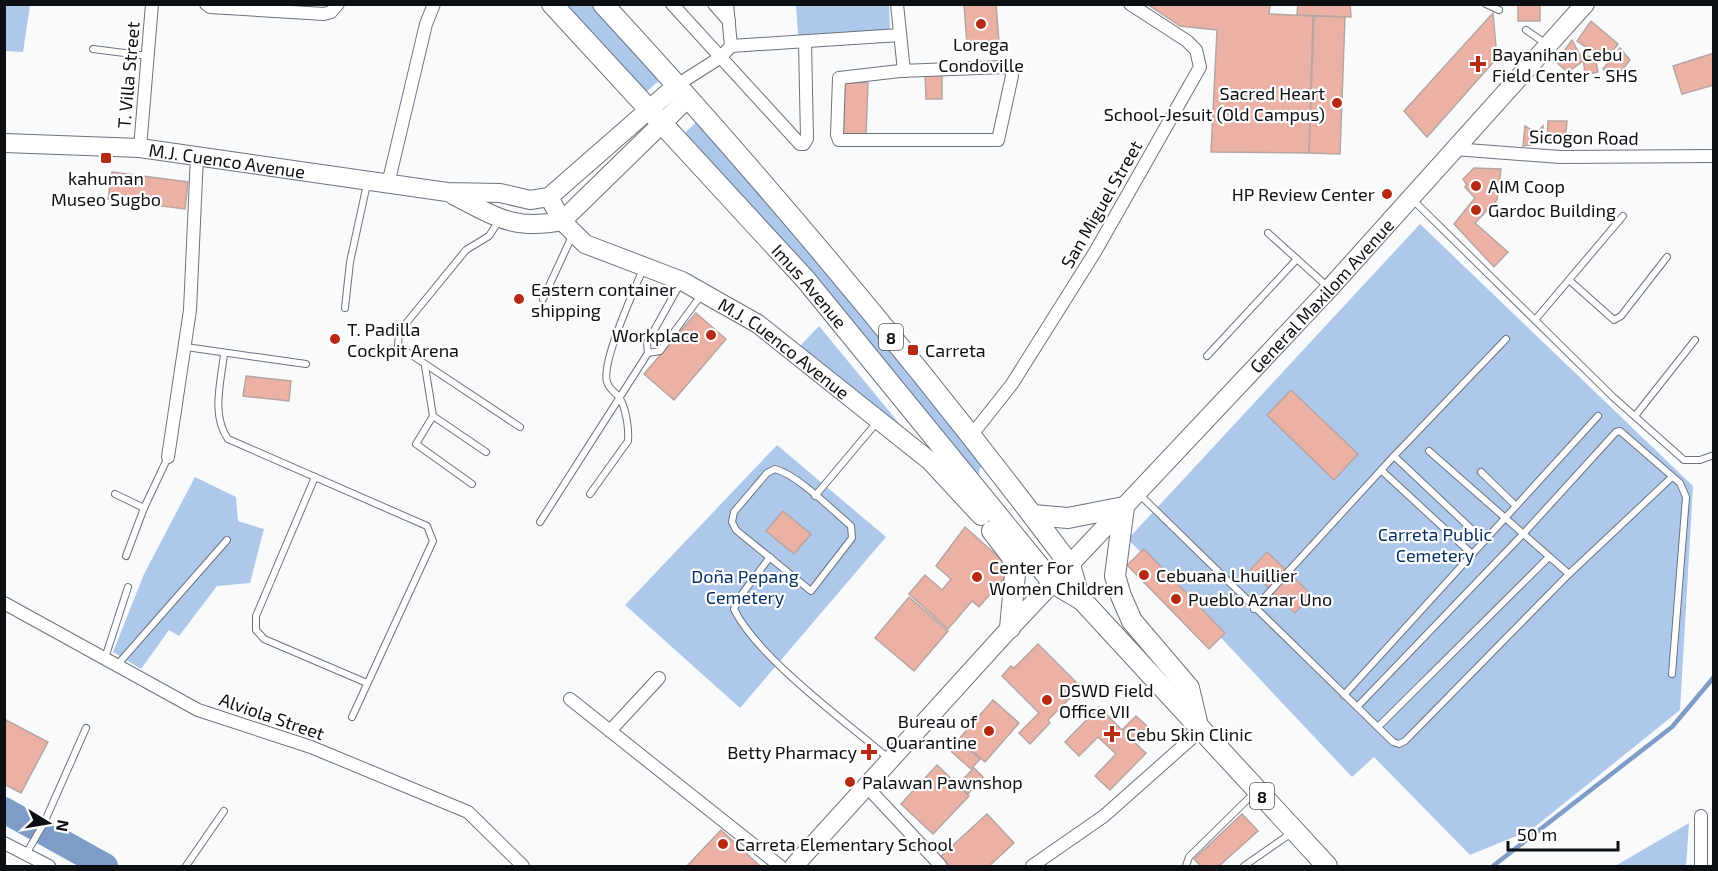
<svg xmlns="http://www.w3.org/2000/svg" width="1718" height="871" viewBox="0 0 1718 871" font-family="'Exo 2',sans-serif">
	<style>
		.green { fill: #aec8ec }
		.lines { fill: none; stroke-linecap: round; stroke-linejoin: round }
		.stream { stroke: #7e9dc6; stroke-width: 4.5 }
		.river { stroke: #7e9dc6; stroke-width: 26 }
		.building { fill: #ecb1a5; stroke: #b6a5a1; stroke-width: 1.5 }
		.lane-casing { stroke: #6b737f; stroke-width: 8 }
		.street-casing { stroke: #6b737f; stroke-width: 14 }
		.secondary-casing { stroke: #6b737f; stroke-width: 20 }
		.primary-casing { stroke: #6b737f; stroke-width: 22 }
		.lane { stroke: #fff; stroke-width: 6 }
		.street { stroke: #fff; stroke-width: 12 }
		.secondary { stroke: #fff; stroke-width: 18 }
		.primary { stroke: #fff; stroke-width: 20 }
		.poi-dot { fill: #b62913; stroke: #fff; stroke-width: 2 }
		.labels { text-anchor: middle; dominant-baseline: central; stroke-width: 4.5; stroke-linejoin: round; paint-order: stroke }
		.shield { fill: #fff; stroke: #55575a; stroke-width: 1.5 }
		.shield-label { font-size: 16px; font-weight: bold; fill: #0c0f14 }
		.poi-label { font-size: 18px; fill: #0c0f14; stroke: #fff; text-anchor: start }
		.street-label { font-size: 18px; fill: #0c0f14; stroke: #fff }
		.park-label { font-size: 18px; fill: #063165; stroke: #fff }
	</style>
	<rect width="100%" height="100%" fill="#f8fafc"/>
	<!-- green -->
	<g class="green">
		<polygon points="4,5 30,5 23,52 5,51"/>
		<polygon points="553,5 603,5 667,74 640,97"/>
		<polygon points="796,5 889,5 890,30 798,35"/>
		<polygon points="703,116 990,461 980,468 975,491 678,139"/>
		<polygon points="1420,224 1693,486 1680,710 1531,830 1470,855 1374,757 1352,777 1128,539"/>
		<polygon points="819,326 926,456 800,346"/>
		<polygon points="777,445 886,537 740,708 625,605"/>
		<polygon points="195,477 236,497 238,521 264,529 250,583 217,586 179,636 169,630 141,669 113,652 144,574"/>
		<polygon points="1689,823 1686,866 1615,866"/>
	</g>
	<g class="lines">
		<!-- stream -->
		<polyline class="stream" points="1493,866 1672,727 1714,677"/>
		<!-- river -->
		<polyline class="river" points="4,810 105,866"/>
	</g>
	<!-- building -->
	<g class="building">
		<polygon points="964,4 996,4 999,43 967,45"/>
		<polygon points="1270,4 1269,14 1313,16 1309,153 1211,152 1217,30 1180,26 1147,4"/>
		<polygon points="1298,4 1350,4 1351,17 1297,15"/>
		<rect x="1518" y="4" width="22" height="17"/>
		<polygon points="1493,13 1497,58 1427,137 1404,111"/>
		<polygon points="1314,16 1345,17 1340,154 1309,153"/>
		<polygon points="1591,21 1618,44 1605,60 1577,41"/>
		<polygon points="1572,40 1583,61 1568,72 1556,62"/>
		<polygon points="1620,48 1630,60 1615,79 1603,69"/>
		<polygon points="1714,53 1714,85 1682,94 1673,66"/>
		<polygon points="1583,56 1595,57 1598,72 1585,75"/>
		<polygon points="942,72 942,99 926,99 925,73"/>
		<polygon points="843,82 868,83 866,135 842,134"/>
		<polygon points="1548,121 1567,121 1565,142 1547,143"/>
		<polygon points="1525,126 1536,133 1543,126 1543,143 1523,146"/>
		<polygon points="1474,168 1501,169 1497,200 1475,223 1508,252 1494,267 1454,224 1475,198 1465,187 1467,185 1463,179"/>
		<polygon points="112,172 188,182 185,209 108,199"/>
		<polygon points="696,313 726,339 674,400 644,374"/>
		<polygon points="246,376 291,381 289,401 243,396"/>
		<polygon points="1291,390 1358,454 1334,480 1267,415"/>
		<polygon points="783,511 811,534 794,554 766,531"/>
		<polygon points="965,527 1012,569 979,607 972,601 948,629 909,594 925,575 942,590 951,579 936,566"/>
		<polygon points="1144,549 1225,633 1209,649 1127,565"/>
		<polygon points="1267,552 1312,595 1295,613 1250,570"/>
		<polygon points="909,597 948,631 914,671 875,638"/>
		<polygon points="1038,644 1081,687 1048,720 1050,723 1030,744 1019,733 1039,713 1002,676 1011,666 1014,668"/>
		<polygon points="993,700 1019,723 985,762 959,739"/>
		<polygon points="1099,707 1122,730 1136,716 1147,726 1133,741 1146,753 1110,790 1095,776 1116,754 1098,737 1079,756 1065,742"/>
		<polygon points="4,719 48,742 21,793 4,784"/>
		<polygon points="954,736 980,759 971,769 945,746"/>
		<polygon points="937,765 969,796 933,834 901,804"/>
		<polygon points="974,768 983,777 968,794 958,784"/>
		<polygon points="987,814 1014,843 989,866 947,866 939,858"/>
		<polygon points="1242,814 1258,831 1219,866 1201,866 1194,859"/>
		<polygon points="721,830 760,866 687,866"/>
	</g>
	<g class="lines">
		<!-- lane casing -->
		<g class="lane-casing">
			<g id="lane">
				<polyline points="1486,4 1499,10"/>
				<polyline points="1526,30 1545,43"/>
				<polyline points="93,49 148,56"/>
				<polyline points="1412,199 1613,397 1684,460 1700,460 1714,455"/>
				<polyline points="500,219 489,236 466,250 399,332 398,346 520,427"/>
				<polyline points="1268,233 1328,287"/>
				<polyline points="1569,280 1614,320 1621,316 1667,257"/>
				<polyline points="543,299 573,234"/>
				<polyline points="345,308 350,262 367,184"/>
				<polyline points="1535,320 1623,216"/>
				<polyline points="186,347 306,364"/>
				<polyline points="648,353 660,351 702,294"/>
				<path d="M224 354C221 382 211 415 228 439L427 526 433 541 352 717"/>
				<polyline points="1207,356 1297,259"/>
				<polyline points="425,366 433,416 416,444 472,484"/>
				<polyline points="433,416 486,452"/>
				<polyline points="1635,416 1695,340"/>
				<polyline points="1429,451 1569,574"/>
				<polyline points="1394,456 1484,541"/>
				<path d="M775 469C798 475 832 510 851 526L852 538 811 591 736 530 732 522 734 512 767 473Z"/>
				<polyline points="1381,470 1472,554"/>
				<polyline points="1481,472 1516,506"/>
				<polyline points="315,477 256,616 256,630 264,639 367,683"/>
				<polyline points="115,494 144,508"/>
				<path d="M590 494 628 441C629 430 626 405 618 396 614 391 609 389 607 382 601 362 634 291 643 269"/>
				<polyline points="1139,494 1393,742 1399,744 1405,741 1569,574 1672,477"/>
				<polyline points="815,496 878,421"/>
				<polyline points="540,522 648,353 647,343 680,284"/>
				<polyline points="126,556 144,508 168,457"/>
				<path d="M770 557 739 598 734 609C757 657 845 721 888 758"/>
				<polyline points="1254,609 1394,456 1506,339"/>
				<polyline points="105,658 128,587"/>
				<polyline points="118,664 227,540"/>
				<polyline points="1344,695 1598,416"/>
				<polyline points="1357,707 1524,533 1616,432 1620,431 1680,483 1686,497 1672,674"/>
				<polyline points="1378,727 1548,558"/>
				<polyline points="26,854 44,823 86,728"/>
				<polyline points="186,866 224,811"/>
				<polyline points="1186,866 1189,857 1254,793"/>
				<polyline points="1244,866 1293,832"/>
			</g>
		</g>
		<!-- street casing -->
		<g class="street-casing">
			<g id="street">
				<polyline points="206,4 210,7 324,14 331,12 338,4"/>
				<polyline points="672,4 800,144 804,144 807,139 805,42"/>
				<polyline points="714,4 729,21"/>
				<polyline points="727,4 731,46"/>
				<polyline points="897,4 904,71"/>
				<polygon points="1005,67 1011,69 1012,76 998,140 839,140 837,135 839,78 900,71"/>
				<polyline points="677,85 721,57 731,46 900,35"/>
				<polyline points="140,148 152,4"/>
				<polyline points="1454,149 1560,157 1714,156"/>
				<polyline points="388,184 426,24 434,4"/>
				<polyline points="970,437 1012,384 1095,252 1200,67 1196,50 1187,41 1130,4"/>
				<polyline points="168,457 190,310 197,156"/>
				<polyline points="4,603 198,710 311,747 468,812 523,866"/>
				<polyline points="570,699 780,866"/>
				<polyline points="610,731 659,678"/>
				<polyline points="867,787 941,866"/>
				<polyline points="4,843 49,866"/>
				<polyline points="1032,866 1104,816 1201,730"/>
				<polyline points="1701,866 1701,816"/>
			</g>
		</g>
		<!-- secondary casing -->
		<g class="secondary-casing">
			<g id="secondary">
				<path id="s1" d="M4 143 140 148 447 192 500 193 530 200 549 197 677 85"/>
				<path d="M453 195C494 216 514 231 562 221L688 98"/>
				<path id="s2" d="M549 197 562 221 585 244 682 281 758 324 930 461 981 516"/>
				<path id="s3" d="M794 866 1010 628 1329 289 1585 4"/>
			</g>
		</g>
		<!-- primary casing -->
		<g class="primary-casing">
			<g id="primary">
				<path id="s4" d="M552 4 806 280 1053 583 1082 600 1327 866"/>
				<path d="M603 4C768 183 924 370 1070 565L1080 599"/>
				<polyline points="1033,515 1068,518 1124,507 1115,576 1121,596 1132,621 1189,688 1198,726"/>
				<polyline points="992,531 1012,557 1015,574 1010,628"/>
			</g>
		</g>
		<!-- lane -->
		<use href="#lane" class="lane"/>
		<!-- street -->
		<use href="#street" class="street"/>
		<!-- secondary -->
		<use href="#secondary" class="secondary"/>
		<!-- primary -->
		<use href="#primary" class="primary"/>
	</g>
	<!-- markers -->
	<g class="poi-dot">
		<circle cx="981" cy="24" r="6"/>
		<path d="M1475 55h6v6h6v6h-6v6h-6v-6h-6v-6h6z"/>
		<circle cx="1337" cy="103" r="6"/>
		<rect x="100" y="152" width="12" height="12" rx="3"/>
		<circle cx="1476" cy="186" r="6"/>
		<circle cx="1387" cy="194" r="6"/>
		<circle cx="1476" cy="210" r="6"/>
		<circle cx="519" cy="299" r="6"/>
		<circle cx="711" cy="335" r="6"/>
		<circle cx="335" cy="339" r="6"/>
		<rect x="907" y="344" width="12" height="12" rx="3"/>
		<circle cx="1144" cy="575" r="6"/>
		<circle cx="977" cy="577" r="6"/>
		<circle cx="1176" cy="599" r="6"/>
		<circle cx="1047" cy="700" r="6"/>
		<circle cx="989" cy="731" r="6"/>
		<path d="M1109 725h6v6h6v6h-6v6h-6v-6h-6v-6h6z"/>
		<path d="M866 743h6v6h6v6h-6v6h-6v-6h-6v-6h6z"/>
		<circle cx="850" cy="782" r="6"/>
		<circle cx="723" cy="844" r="6"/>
	</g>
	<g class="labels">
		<!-- shield labels -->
		<g class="shield">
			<rect x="879" y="324" width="24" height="26" rx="4.5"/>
			<rect x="1250" y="783" width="24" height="26" rx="4.5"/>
		</g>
		<g class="shield-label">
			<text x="891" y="337">8</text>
			<text x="1262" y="796">8</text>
		</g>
		<!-- poi labels -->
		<g class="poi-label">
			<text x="981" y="44" text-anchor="middle">Lorega<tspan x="981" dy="21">Condoville</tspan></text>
			<text x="1492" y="54">Bayanihan Cebu<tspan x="1492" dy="21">Field Center - SHS</tspan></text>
			<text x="1325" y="93" text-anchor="end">Sacred Heart<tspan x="1325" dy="21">School-Jesuit (Old Campus)</tspan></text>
			<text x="106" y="178" text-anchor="middle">kahuman<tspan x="106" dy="21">Museo Sugbo</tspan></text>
			<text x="1488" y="186">AIM Coop</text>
			<text x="1375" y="194" text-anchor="end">HP Review Center</text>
			<text x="1488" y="210">Gardoc Building</text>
			<text x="531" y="289">Eastern container<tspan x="531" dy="21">shipping</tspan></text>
			<text x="347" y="329">T. Padilla<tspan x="347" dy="21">Cockpit Arena</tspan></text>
			<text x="699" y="335" text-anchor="end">Workplace</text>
			<text x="925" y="350">Carreta</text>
			<text x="989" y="567">Center For<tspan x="989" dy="21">Women Children</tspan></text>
			<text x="1156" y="575">Cebuana Lhuillier</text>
			<text x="1188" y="599">Pueblo Aznar Uno</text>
			<text x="1059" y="690">DSWD Field<tspan x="1059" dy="21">Office VII</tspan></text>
			<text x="977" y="721" text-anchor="end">Bureau of<tspan x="977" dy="21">Quarantine</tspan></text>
			<text x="1126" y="734">Cebu Skin Clinic</text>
			<text x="857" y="752" text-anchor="end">Betty Pharmacy</text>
			<text x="862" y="782">Palawan Pawnshop</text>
			<text x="735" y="844">Carreta Elementary School</text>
		</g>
		<!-- street labels -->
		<g class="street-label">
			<text transform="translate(128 75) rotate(-85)">T. Villa Street</text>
			<text transform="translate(1584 137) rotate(1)">Sicogon Road</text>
			<text stroke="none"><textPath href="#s1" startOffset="224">M.J. Cuenco Avenue</textPath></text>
			<text transform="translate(1101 204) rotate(-60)">San Miguel Street</text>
			<text stroke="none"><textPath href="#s4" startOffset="382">Imus Avenue</textPath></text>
			<text stroke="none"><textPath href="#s3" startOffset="777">General Maxilom Avenue</textPath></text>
			<text stroke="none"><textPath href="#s2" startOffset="286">M.J. Cuenco Avenue</textPath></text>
			<text transform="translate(272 716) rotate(19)">Alviola Street</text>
		</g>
		<!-- park labels -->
		<g class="park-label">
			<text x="1435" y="534">Carreta Public<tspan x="1435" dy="21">Cemetery</tspan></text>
			<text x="745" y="576">Doña Pepang<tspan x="745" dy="21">Cemetery</tspan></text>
		</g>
	</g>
	<!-- border -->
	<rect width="1718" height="871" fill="none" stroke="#0c0f14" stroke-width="12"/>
	<!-- north arrow -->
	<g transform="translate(48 823) rotate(101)" stroke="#ffffff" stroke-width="4.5" paint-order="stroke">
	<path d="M0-4.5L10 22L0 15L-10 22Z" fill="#0c0f14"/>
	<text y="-9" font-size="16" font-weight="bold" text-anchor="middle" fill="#0c0f14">N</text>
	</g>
	<!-- scale -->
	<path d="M1508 841v9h110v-9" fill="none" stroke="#0c0f14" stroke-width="3"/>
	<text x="1517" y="841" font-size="18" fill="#0c0f14" stroke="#ffffff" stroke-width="4.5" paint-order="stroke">50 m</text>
</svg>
